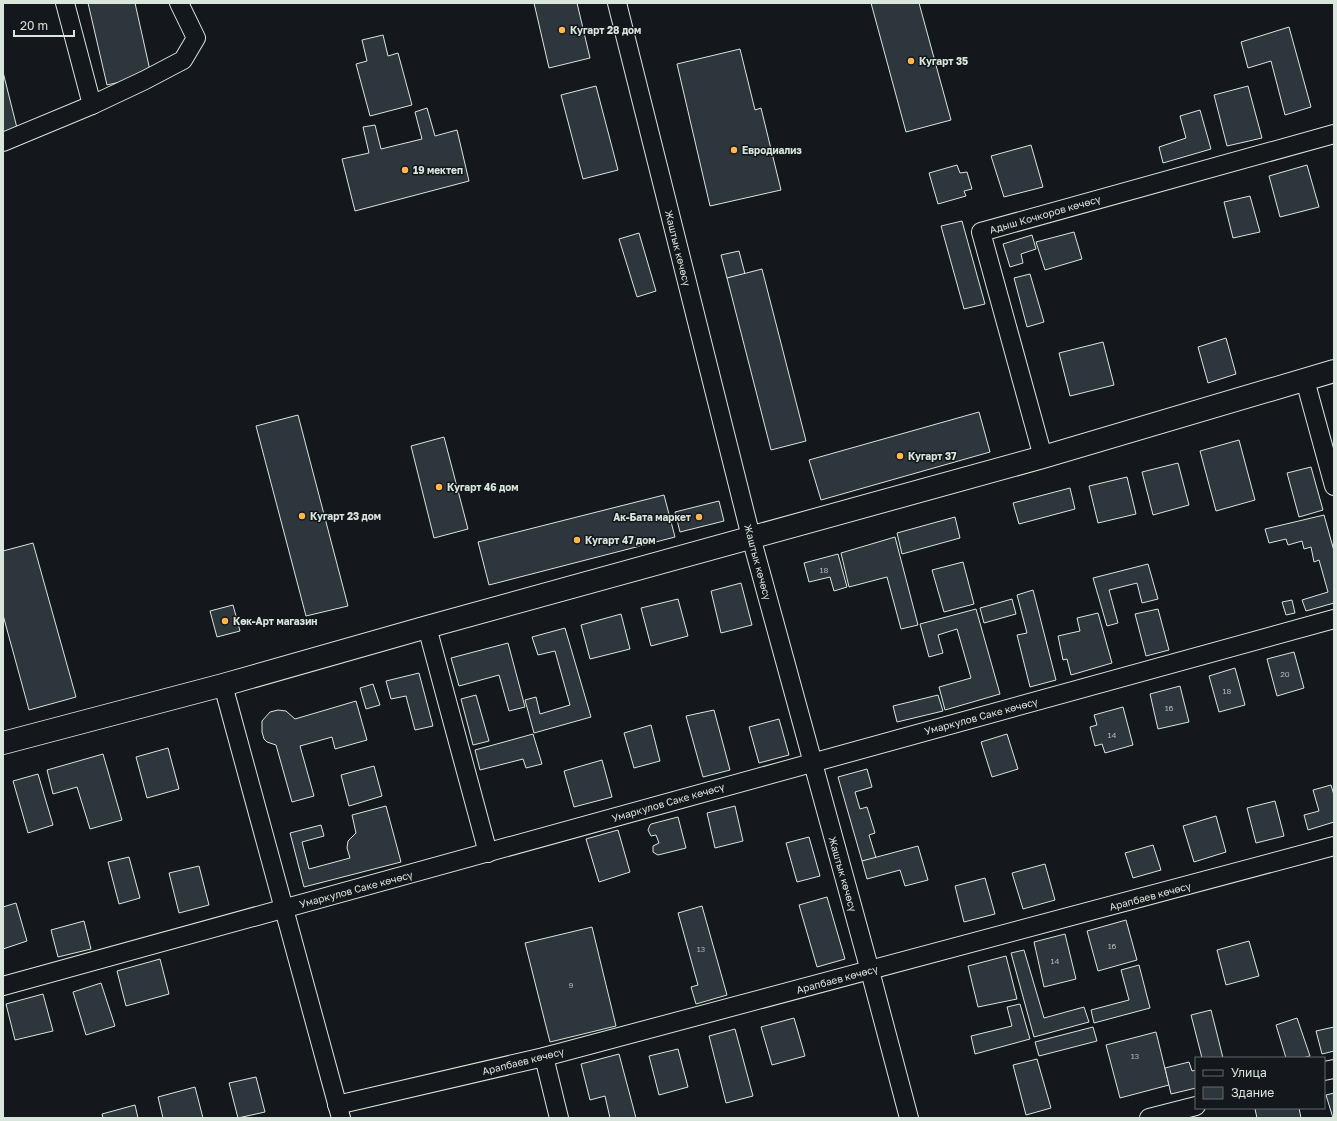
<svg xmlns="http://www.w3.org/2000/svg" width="1337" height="1121" viewBox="0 0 1337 1121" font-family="'Golos Text',sans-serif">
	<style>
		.building { fill: #2c363c; stroke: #d8e6dc }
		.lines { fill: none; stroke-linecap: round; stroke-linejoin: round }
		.minor-casing { stroke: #d8e6dc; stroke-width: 20 }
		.secondary-casing { stroke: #d8e6dc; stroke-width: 24 }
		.minor { stroke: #14181c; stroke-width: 18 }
		.secondary { stroke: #14181c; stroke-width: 22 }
		.poi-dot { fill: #ffb74d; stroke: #14181c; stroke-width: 1.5 }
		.labels { text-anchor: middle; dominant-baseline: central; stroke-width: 3; stroke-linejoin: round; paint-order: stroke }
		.number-label { font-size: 8px; fill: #adbab4 }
		.poi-label { font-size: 10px; font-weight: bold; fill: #d8e6dc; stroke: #14181c; text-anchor: start }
		.street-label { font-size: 10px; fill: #d8e6dc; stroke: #14181c }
	</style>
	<rect width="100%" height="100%" fill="#14181c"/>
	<!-- building -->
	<g class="building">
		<polygon points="88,3 135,3 151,75 107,85"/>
		<polygon points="534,3 577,3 590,58 549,68"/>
		<polygon points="871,3 919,3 951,120 906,132"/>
		<polygon points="1289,27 1311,107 1285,115 1271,61 1248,68 1241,42"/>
		<polygon points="383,35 388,56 398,53 412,105 370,116 356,64 367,61 362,40"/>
		<polygon points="740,49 755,110 761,108 781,190 710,206 677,64"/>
		<polygon points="3,72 18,132 3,136"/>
		<polygon points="596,86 618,170 583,179 561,95"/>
		<polygon points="1248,86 1262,138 1227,146 1214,95"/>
		<polygon points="427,108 435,136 457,130 469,181 355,211 342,159 369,153 363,127 375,125 381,149 422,139 415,112"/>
		<polygon points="1200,110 1211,149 1163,163 1159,147 1186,138 1180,116"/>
		<polygon points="1031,145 1043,187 1004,197 991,156"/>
		<polygon points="957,165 960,173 967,172 972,189 964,191 966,196 938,204 929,173"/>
		<polygon points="1307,165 1319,207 1280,217 1269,176"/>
		<polygon points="1250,196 1260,232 1233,238 1224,202"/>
		<polygon points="962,221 985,304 964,309 941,226"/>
		<polygon points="1074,232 1082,259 1045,270 1036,242"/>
		<polygon points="639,233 656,291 637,297 619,239"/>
		<polygon points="1032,235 1036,249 1021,254 1023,263 1010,267 1003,244"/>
		<polygon points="739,251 745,274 727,278 721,255"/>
		<polygon points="762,269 806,441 771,450 727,278"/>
		<polygon points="1030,274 1044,322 1027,327 1014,278"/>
		<polygon points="1226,338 1236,374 1208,383 1198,347"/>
		<polygon points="1103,342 1114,385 1070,396 1059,353"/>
		<polygon points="979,412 990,452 821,500 809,460"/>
		<polygon points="298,415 348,606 306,616 256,426"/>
		<polygon points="444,437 468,529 434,538 411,446"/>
		<polygon points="1239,440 1255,500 1216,511 1200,451"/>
		<polygon points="1178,463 1189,505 1153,515 1142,472"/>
		<polygon points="1311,467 1323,510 1299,517 1287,473"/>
		<polygon points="1127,477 1136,514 1098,523 1089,486"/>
		<polygon points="1070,488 1075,509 1019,524 1013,503"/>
		<polygon points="664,495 675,537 489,585 478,542"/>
		<polygon points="719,501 724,521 680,532 675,512"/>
		<polygon points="1324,515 1334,551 1334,603 1306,611 1302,600 1328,592 1319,560 1314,562 1311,547 1304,549 1302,541 1288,545 1286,539 1269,543 1265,529"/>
		<polygon points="955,517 960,538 902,554 897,533"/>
		<polygon points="895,537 918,625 901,629 887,577 849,587 841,553"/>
		<polygon points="33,543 76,697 29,710 3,615 3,551"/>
		<polygon points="838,554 847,587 834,591 830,577 809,582 804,563"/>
		<polygon points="963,562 974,604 944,612 932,570"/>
		<polygon points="1148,564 1158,599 1142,603 1137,583 1109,590 1118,623 1107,626 1093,578"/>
		<polygon points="741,583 752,625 721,633 711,591"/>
		<polygon points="1033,590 1056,680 1030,687 1017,635 1027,633 1017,595"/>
		<polygon points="678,599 688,636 651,646 641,608"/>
		<polygon points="1012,599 1016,614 984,623 980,608"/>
		<polygon points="1292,600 1295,613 1286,615 1282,602"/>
		<polygon points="233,605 240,631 217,637 210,611"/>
		<polygon points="976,609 1000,694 945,710 939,687 971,678 957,629 938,635 943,653 929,657 920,624"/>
		<polygon points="1158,609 1169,650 1146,656 1135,614"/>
		<polygon points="1098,613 1112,663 1071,675 1067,659 1063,660 1058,636 1080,631 1077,618"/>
		<polygon points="621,614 630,649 590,659 581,625"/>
		<polygon points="565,628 591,717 534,733 525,700 536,697 540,714 570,705 555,651 538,655 532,637"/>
		<polygon points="508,643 525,707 509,711 499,675 459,686 451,658"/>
		<polygon points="1294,652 1304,688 1277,696 1267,659"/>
		<polygon points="1235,668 1245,705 1219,712 1209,676"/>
		<polygon points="419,673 433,726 415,730 406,696 391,699 386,681"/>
		<polygon points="373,684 380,705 366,709 360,688"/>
		<polygon points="1180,686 1189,722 1158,729 1150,694"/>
		<polygon points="476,695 489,741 473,745 461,699"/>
		<polygon points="938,695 943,711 897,722 893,706"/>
		<polygon points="356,701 367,740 335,749 332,737 300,746 314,796 292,802 276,745 267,742 264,739 262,732 262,721 270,712 278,710 286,711 295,719"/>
		<polygon points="1123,707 1133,745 1105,753 1102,744 1095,746 1090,727 1097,725 1094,715"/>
		<polygon points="714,710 730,770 703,777 686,716"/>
		<polygon points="779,719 789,755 759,763 749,727"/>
		<polygon points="651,725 660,761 634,768 624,733"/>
		<polygon points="533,734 542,764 526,768 523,759 480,770 475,750"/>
		<polygon points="1007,734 1018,769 992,777 981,742"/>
		<polygon points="168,748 179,789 147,798 136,757"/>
		<polygon points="103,754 122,820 90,829 77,787 53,794 47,770"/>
		<polygon points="602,760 612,797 574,807 564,771"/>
		<polygon points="374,766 382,796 349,806 341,775"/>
		<polygon points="867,769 872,787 855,792 860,809 867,807 875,833 869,835 876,858 862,861 838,777"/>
		<polygon points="38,774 53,825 28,833 13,781"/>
		<polygon points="1331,785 1334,795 1334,822 1308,830 1304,815 1319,811 1313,790"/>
		<polygon points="1275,801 1284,836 1256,843 1247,808"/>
		<polygon points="386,806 401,862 304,887 290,833 321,825 324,836 302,842 309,869 350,858 347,848 348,841 356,833 352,815"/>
		<polygon points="735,806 743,841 715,848 707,813"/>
		<polygon points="1216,816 1226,852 1194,862 1183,826"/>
		<polygon points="678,817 686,848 658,855 656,854 653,852 653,846 659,843 656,835 651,836 648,830 650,825 651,824"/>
		<polygon points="618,830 630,872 599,882 586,839"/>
		<polygon points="809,837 820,876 797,882 786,843"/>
		<polygon points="1153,845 1161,870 1133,878 1125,853"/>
		<polygon points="918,846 928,880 905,886 900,870 867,879 862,861"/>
		<polygon points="129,857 140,898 119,904 108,862"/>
		<polygon points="1045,864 1055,900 1023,909 1012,873"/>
		<polygon points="199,866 209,905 179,913 169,873"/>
		<polygon points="985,878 995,914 964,922 955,886"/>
		<polygon points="827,897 845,959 817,967 799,905"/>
		<polygon points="16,903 27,941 3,949 3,907"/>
		<polygon points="702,906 727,995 696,1004 691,987 698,985 678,913"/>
		<polygon points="1126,920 1137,960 1098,971 1087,931"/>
		<polygon points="84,921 91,949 58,957 51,930"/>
		<polygon points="592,927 616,1026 550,1042 525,943"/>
		<polygon points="1065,934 1076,979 1044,987 1034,942"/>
		<polygon points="1249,941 1259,976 1226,985 1217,950"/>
		<polygon points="1024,950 1044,1018 1084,1007 1089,1022 1034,1037 1011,953"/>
		<polygon points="1006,956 1017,999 978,1007 968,966"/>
		<polygon points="160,959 169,994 126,1006 117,971"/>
		<polygon points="1139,965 1150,1008 1094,1023 1091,1010 1129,1000 1121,970"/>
		<polygon points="101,983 115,1026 86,1035 73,992"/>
		<polygon points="43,994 53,1031 15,1040 6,1004"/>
		<polygon points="1020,1004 1030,1039 975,1054 971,1036 1012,1026 1007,1007"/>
		<polygon points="1211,1010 1223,1058 1202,1058 1191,1015"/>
		<polygon points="794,1018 805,1056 772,1065 761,1027"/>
		<polygon points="1297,1018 1310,1056 1302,1058 1286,1058 1276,1025"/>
		<polygon points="1093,1027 1097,1041 1039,1056 1035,1042"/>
		<polygon points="1334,1027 1334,1051 1322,1054 1316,1031"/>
		<polygon points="735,1029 753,1096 726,1103 709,1036"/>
		<polygon points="1156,1032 1169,1085 1120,1098 1106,1045"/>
		<polygon points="678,1049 688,1087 659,1095 649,1056"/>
		<polygon points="619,1054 636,1118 610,1118 605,1096 590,1100 581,1064"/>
		<polygon points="1037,1059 1051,1108 1026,1115 1013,1065"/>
		<polygon points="1189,1062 1192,1071 1196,1070 1196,1088 1171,1094 1165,1068"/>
		<polygon points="256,1077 265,1112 238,1118 229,1083"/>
		<polygon points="195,1087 203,1118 163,1118 158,1097"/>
		<polygon points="1334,1093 1334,1118 1333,1118 1326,1095"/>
		<polygon points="135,1105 138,1118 103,1118 102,1114"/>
		<polygon points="1258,1108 1299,1108 1301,1118 1257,1118 1255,1109"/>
	</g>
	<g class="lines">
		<!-- minor casing -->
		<g class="minor-casing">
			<g id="minor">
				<polyline points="65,3 92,105"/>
				<polyline points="617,3 751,537 870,971 909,1118"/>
				<polyline points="3,142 92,105 145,80 183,60 196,38 179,3"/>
				<polyline points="1305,380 1334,486"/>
				<polyline points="1043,457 981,232 1334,134"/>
				<polyline points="427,627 488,853"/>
				<polyline points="223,685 341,1118"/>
				<polyline points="3,986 1334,619"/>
				<polyline points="544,1057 559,1118"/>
				<polyline points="1324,1071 1334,1069"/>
				<polyline points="337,1105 544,1057 1334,846"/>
				<polyline points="1149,1118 1196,1106"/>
			</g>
		</g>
		<!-- secondary casing -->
		<g class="secondary-casing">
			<polyline id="secondary" points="3,743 223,685 427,627 1043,457 1334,371"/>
		</g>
		<!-- minor -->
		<use href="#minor" class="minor"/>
		<!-- secondary -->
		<use href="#secondary" class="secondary"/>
	</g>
	<!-- markers -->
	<g class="poi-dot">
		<circle cx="562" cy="30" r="4"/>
		<circle cx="911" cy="61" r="4"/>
		<circle cx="734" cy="150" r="4"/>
		<circle cx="405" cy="170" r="4"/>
		<circle cx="900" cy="456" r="4"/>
		<circle cx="439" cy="487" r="4"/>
		<circle cx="302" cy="516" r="4"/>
		<circle cx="699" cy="517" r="4"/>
		<circle cx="577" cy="540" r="4"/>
		<circle cx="225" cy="621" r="4"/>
	</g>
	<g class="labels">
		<!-- number labels -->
		<g class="number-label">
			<text x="824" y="570">18</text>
			<text x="1285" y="674">20</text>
			<text x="1227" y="691">18</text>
			<text x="1169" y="708">16</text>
			<text x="1112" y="735">14</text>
			<text x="1112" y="946">16</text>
			<text x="701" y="949">13</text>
			<text x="1055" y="961">14</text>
			<text x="571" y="985">9</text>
			<text x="1135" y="1056">13</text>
		</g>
		<!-- poi labels -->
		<g class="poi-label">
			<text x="570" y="30">Кугарт 28 дом</text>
			<text x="919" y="61">Кугарт 35</text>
			<text x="742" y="150">Евродиализ</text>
			<text x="413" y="170">19 мектеп</text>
			<text x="908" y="456">Кугарт 37</text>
			<text x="447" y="487">Кугарт 46 дом</text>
			<text x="310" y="516">Кугарт 23 дом</text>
			<text x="691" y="517" text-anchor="end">Ак-Бата маркет</text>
			<text x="585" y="540">Кугарт 47 дом</text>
			<text x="233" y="621">Көк-Арт магазин</text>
		</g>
		<!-- street labels -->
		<g class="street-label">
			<text transform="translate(1045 214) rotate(-16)">Адыш Кочкоров көчөсү</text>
			<text transform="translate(678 248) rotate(76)">Жаштык көчөсү</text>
			<text transform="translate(758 562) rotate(75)">Жаштык көчөсү</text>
			<text transform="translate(981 716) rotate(-15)">Умаркулов Саке көчөсү</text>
			<text transform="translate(668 802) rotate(-16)">Умаркулов Саке көчөсү</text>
			<text transform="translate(843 874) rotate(74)">Жаштык көчөсү</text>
			<text transform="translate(356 889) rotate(-15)">Умаркулов Саке көчөсү</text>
			<text transform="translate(1150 896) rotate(-15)">Арапбаев көчөсү</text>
			<text transform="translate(837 979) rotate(-15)">Арапбаев көчөсү</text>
			<text transform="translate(523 1061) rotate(-14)">Арапбаев көчөсү</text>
		</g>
	</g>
	<!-- border -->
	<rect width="1337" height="1121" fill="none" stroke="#d8e6dc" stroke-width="8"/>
	<!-- legend -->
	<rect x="1195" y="1057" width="130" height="52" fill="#14181c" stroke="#626a69"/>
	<rect x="1203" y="1070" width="20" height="6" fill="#14181c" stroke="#626a69"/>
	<text x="1231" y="1077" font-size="12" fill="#d8e6dc">Улица</text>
	<rect x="1203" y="1087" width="20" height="12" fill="#2c363c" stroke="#626a69"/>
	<text x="1231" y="1097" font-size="12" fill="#d8e6dc">Здание</text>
	<!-- scale -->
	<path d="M14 30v6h60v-6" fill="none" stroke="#d8e6dc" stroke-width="2"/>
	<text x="20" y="30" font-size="12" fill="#d8e6dc" stroke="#14181c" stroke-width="3" paint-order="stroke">20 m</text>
</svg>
